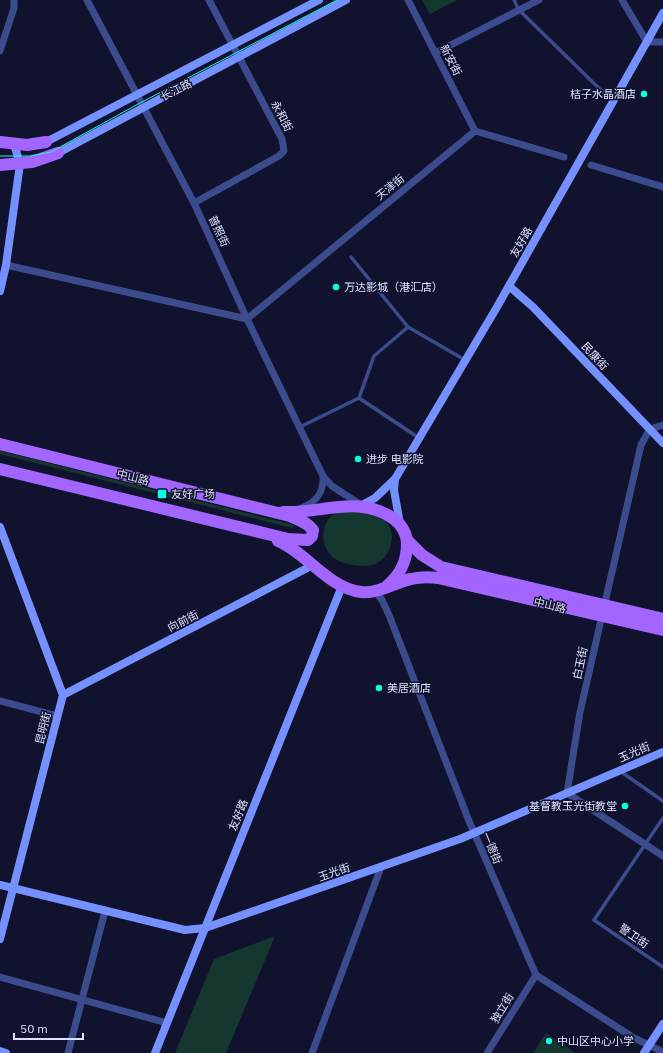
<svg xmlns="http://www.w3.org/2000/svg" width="663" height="1053" viewBox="0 0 663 1053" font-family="'IBM Plex Sans','Noto Sans SC',sans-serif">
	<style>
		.green { fill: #14382f }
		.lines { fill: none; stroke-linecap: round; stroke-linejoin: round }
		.lane { stroke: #3b4b8d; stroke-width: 3.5 }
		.street { stroke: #3b4b8d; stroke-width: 7 }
		.secondary { stroke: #7590ff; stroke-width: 8 }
		.primary { stroke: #a365ff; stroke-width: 12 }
		.tram { stroke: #0affe1; stroke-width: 1 }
		.poi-dot { fill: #0affe1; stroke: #11132e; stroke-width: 1.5 }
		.labels { text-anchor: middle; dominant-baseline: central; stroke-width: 3; stroke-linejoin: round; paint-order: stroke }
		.street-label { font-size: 11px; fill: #dee1ff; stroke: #11132e }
		.poi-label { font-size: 11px; fill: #dee1ff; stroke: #11132e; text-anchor: start }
	</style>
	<rect width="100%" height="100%" fill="#11132e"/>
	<!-- green -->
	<g class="green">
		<polygon points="422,0 457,0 430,14"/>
		<polygon points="0,451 294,525 293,528 0,454"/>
		<path d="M348 509C367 513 398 516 391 544 389 552 385 559 377 563 370 567 361 566 353 565 344 563 334 561 329 553 320 542 322 519 336 513 339 511 344 510 348 509Z"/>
		<polygon points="275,936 226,1053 175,1053 214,959"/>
		<polygon points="546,1033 575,1053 533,1053"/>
	</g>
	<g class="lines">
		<!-- lane -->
		<g class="lane">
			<polyline points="514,0 519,10 613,102"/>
			<polyline points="351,257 408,327 465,360"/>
			<polyline points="359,398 419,438"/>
			<polyline points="300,427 359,398 374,356 408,327"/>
			<polyline points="620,771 663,801"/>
			<polyline points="663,818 594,920 663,967"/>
		</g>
		<!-- street -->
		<g class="street">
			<polyline points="87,0 194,203 247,319 323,476 332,486 361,505"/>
			<polyline points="408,0 475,131"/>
			<polyline points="622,0 647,42 663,42"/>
			<polyline points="0,51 14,8 14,0"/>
			<polyline points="435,53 539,0"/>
			<polyline points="475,131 564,157"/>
			<polyline points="591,165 663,187"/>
			<polyline points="194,203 279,156 284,151 282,139 209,0"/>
			<polyline points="6,265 247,319 475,131"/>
			<polyline points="663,425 650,429 641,445 580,712 567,793 663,856"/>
			<path d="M299 509C316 503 324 493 323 476"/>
			<polyline points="375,591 382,600 389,615 469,821 536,975 634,1038 663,1052"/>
			<polyline points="0,701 57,716"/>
			<polyline points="0,977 167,1023"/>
			<polyline points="68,1053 105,911"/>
			<polyline points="312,1053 381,867"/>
			<polyline points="487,1053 536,975"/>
		</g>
		<!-- secondary -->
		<g class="secondary">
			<polyline points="46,142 319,0"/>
			<polyline points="58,153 346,0"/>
			<polyline points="509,286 533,307 663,443"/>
			<polyline points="0,291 6,265 20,164 14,144"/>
			<polyline points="395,479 394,490 400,524"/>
			<polyline points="362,505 375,498 395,479 497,307 663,13"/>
			<polyline points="0,527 63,695 0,939"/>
			<polyline points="63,695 313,565"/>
			<polyline points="0,885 185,930 205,928 460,839 663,752"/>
			<polyline points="0,1051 6,1053"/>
			<polyline points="155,1053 342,586"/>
			<polyline points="644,1053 663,1024"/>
		</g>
		<!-- primary -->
		<g class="primary">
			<polyline points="0,142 27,145 46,142"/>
			<polyline points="0,165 32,162 58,153"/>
			<path d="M0 444 290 516C299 520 307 522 313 530L312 536 308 540 288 539 0 469"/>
			<path d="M283 512C322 514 359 494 394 519 401 524 407 534 407 543 407 561 401 574 387 586"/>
			<polyline points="407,540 422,555 441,567 663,619"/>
			<path d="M278 541C307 553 328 588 361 592 378 594 395 582 411 579 420 577 429 577 438 578L663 630"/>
		</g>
		<!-- tram -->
		<polyline class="tram" points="0,156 30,156 51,152 140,103 337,0"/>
	</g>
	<!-- markers -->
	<g class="poi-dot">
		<circle cx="644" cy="94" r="4"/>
		<circle cx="336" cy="287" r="4"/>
		<circle cx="358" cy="459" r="4"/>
		<rect x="157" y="489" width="10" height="10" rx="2"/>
		<circle cx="379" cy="688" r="4"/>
		<circle cx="625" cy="806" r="4"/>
		<circle cx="549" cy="1041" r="4"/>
	</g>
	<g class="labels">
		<!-- street labels -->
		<g class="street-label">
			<text transform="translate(451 60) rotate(63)">新安街</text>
			<text transform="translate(176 90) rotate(-27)">长江路</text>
			<text transform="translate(282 116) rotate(62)">永和街</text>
			<text transform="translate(390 187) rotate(-39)">天津街</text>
			<text transform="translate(219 231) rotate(65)">普照街</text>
			<text transform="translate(521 242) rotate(-60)">友好路</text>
			<text transform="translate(595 356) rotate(47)">民康街</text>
			<text transform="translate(133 477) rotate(14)">中山路</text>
			<text transform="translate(550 605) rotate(14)">中山路</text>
			<text transform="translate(183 621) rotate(-27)">向前街</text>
			<text transform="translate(580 663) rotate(-78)">白玉街</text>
			<text transform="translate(43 728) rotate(-76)">昆明街</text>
			<text transform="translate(634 752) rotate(-23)">玉光街</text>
			<text transform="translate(238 815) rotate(-68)">友好路</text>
			<text transform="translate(492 848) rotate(67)">一德街</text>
			<text transform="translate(334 872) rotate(-19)">玉光街</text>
			<text transform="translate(634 936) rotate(34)">警卫街</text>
			<text transform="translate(502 1008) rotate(-58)">独立街</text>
		</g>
		<!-- poi labels -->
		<g class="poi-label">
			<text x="636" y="94" text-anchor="end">桔子水晶酒店</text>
			<text x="344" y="287">万达影城（港汇店）</text>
			<text x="366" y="459">进步 电影院</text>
			<text x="171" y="494">友好广场</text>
			<text x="387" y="688">美居酒店</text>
			<text x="617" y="806" text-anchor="end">基督教玉光街教堂</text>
			<text x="557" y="1041">中山区中心小学</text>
		</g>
	</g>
	<!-- scale -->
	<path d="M14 1033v6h69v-6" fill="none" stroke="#dee1ff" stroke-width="2"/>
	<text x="20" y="1033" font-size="12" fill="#dee1ff" stroke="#11132e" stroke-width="3" paint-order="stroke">50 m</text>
</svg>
